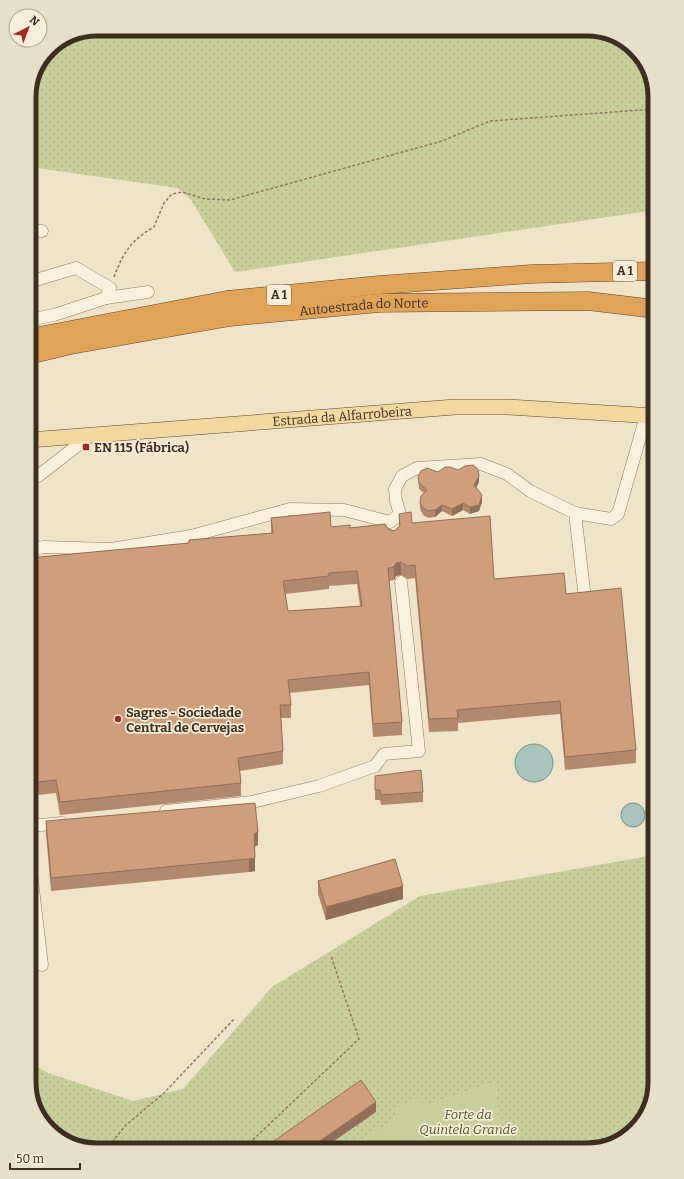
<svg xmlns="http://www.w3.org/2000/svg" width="684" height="1179" viewBox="0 0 684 1179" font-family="Bitter,serif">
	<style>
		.grass { fill: url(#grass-dots) }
		.park { fill: #c9cf9b }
		.water { fill: #a9c4bc; stroke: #6f938a }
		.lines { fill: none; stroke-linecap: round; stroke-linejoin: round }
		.minor-casing { stroke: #8d765c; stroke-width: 13 }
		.major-casing { stroke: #5b4430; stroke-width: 16 }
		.highway-casing { stroke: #5b4430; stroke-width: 19 }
		.path { stroke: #8d765c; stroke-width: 1.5; stroke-dasharray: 3 2; stroke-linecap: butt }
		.minor { stroke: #faf1dc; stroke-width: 12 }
		.major { stroke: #f3d9a0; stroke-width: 15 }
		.highway { stroke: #e0a458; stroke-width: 18 }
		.wall { fill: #b2896c; fill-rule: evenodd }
		.shaded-wall { fill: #916f58 }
		.building { fill: #cf9f7d; stroke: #916f58; fill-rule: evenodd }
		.poi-dot { fill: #9e2a2b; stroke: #f7eed8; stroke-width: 1.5 }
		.labels { text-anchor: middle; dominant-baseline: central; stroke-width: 3.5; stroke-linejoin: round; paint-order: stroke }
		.shield { fill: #f7eed8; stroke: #756857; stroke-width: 1 }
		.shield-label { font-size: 12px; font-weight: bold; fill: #3d2e20 }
		.street-label { font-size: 13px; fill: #3d2e20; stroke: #f7eed8 }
		.poi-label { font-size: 13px; font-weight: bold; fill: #3d2e20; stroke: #f7eed8; text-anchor: start }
		.park-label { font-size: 13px; font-style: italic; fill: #4d5a26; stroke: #f7eed8 }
		.rim { fill: none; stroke: #3d2e20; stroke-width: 5 }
	</style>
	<defs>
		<pattern id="grass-dots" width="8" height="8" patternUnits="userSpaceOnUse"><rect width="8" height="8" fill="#c9cf9b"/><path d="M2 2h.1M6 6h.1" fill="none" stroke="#aeb285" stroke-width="1.8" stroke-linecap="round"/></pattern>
	</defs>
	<rect width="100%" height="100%" fill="#f0e4c8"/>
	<!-- grass -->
	<g class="grass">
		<polygon points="591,29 625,41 648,67 655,97 655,210 235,272 191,200 182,191 177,188 29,167 29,93 49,49 71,34"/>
		<polygon points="655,855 655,1082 644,1119 617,1143 587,1150 508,1150 510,1146 498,1118 496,1082 426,1106 398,1107 393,1122 367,1136 363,1150 93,1150 59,1138 36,1112 29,1082 29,1062 48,1073 133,1101 183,1089 272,987 420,896"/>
	</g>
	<!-- park -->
	<polygon class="park" points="496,1082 498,1118 510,1146 508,1150 363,1150 367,1136 393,1122 398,1107 416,1096 426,1106"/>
	<!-- water -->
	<g class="water">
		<circle cx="534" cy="763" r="19"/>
		<circle cx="633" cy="815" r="12"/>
	</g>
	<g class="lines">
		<!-- minor casing -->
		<g class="minor-casing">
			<g id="minor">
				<polyline points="29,230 42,231"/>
				<polyline points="29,282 76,268 110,288 106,298"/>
				<polyline points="29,320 54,315 106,298 148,292"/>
				<polyline points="29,474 38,476 91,435"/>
				<polyline points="575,513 611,519 618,514 646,416"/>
				<polyline points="29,550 44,547 111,549 191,536 290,509 344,510 390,522 400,514 396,501 395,489 402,476 417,468 481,464 507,474 530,491 575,513 584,590"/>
				<polyline points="166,811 252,802 319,786 375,766 384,754 419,751 401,582"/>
				<polyline points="29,826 62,823"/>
				<polyline points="29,855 42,965"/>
			</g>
		</g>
		<!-- major casing -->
		<g class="major-casing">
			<g id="major">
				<path id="s1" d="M29 440 455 407H508L655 416"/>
			</g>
		</g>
		<!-- highway casing -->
		<g class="highway-casing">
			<g id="highway">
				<polyline points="29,338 227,300 379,285 531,274 655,271"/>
				<path id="s2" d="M29 355 71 345 230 317 379 303 588 301 655 309"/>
			</g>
		</g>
		<!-- path -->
		<g class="path">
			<path d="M114 277C123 253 131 240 154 227L164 203 172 194 182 192 205 199 230 200 442 141 490 121 655 109"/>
			<polyline points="106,1150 125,1126 164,1093 235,1018"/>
			<polyline points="242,1150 359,1039 331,956"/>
		</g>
		<!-- minor -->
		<use href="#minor" class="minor"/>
		<!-- major -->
		<use href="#major" class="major"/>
		<!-- highway -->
		<use href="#highway" class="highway"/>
	</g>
	<!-- wall -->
	<g class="wall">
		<polygon points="438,472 479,482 476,488 482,502 479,511 470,514 463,510 452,516 442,511 435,517 429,518 423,515 420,509 420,503 424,493 419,489 418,477"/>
		<path d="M399 514 494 579 566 594 636 750V763L565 770 560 714 458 723V731L429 732 415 578 407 579 401 575 396 576 394 580 389 581 402 722V735L373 737 369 685 289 693 291 705V718H281L283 751V764L240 771 241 783V796L60 815 56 793 29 796V558L189 543V540L271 533V518L331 527 388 529 394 531 399 527ZM357 584 360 606 288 611 285 594 329 589V586Z"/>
		<polygon points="375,776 423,792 423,802 381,805 380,800 375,800"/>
		<polygon points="46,821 258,845 255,846 255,871 249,872 51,891 46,834"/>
		<polygon points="318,881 403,899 326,920 318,894"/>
	</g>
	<!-- shaded-wall -->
	<g class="shaded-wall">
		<polygon points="479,476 479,482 474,492 474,485"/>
		<polygon points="482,495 482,502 479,511 470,514 470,507"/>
		<polygon points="463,503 463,510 452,516 452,509"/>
		<polygon points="442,505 442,511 435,517 435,510"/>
		<polygon points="401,562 401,575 396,576 394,580 394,567 396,563"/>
		<polygon points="258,832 258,845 254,847 254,834"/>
		<polygon points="255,858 255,871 249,872 249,859"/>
		<polygon points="403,886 403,899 326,920 326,907"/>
		<polygon points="376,1102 376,1112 321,1150 307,1150"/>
	</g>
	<!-- building -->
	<g class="building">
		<polygon points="473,465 478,469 479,476 474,485 482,495 479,505 470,507 463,503 452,509 442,505 435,510 429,511 423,508 420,503 421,496 427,490 419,483 418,477 421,471 427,468 438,472 445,467 450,467 458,470 465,466"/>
		<path d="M330 512 331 527 350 525V528L385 524 388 529 394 531 400 526 399 514 411 512 412 523 490 516 494 579 564 573 566 594 621 588 636 750 565 757 560 701 457 710 458 718 429 719 415 565 407 566 401 562 396 563 394 567 388 568 402 722 373 724 369 672 288 680 291 705H280L283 751 238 758 241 783 60 802 56 780 29 783V558L189 543V540L273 533 271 518ZM357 571 362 606 288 611 283 581 329 576V573Z"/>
		<polygon points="421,770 423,792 381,795 380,790 375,790 375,776"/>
		<polygon points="255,803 258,832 254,834 255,858 249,859 51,878 46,821"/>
		<polygon points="395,859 403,886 326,907 318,881"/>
		<polygon points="361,1080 376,1102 307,1150 261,1150"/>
	</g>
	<!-- markers -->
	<g class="poi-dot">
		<rect x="82" y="443" width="8" height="8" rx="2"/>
		<circle cx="118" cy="719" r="4"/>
	</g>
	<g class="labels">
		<!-- shield labels -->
		<g class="shield">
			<rect x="613" y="261" width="24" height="20" rx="3"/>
			<rect x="267" y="285" width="24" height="20" rx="3"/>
		</g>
		<g class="shield-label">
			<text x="625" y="271">A 1</text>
			<text x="279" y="295">A 1</text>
		</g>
		<!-- street labels -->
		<g class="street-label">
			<text stroke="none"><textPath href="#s2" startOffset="339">Autoestrada do Norte</textPath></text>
			<text stroke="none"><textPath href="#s1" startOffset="314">Estrada da Alfarrobeira</textPath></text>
		</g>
		<!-- poi labels -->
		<g class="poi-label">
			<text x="94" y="447">EN 115 (Fábrica)</text>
			<text x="126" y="712">Sagres - Sociedade<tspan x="126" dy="15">Central de Cervejas</tspan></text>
		</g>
		<!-- park labels -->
		<g class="park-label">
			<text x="468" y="1114">Forte da<tspan x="468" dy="15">Quintela Grande</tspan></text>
		</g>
	</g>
	<!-- crop -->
	<path d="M0 0H684V1179H0ZM97 36H587A61 61 0 0 1 648 97V1082A61 61 0 0 1 587 1143H97A61 61 0 0 1 36 1082V97A61 61 0 0 1 97 36Z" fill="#e8dfc9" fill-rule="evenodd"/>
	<path class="rim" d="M97 36H587A61 61 0 0 1 648 97V1082A61 61 0 0 1 587 1143H97A61 61 0 0 1 36 1082V97A61 61 0 0 1 97 36Z"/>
	<!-- north arrow -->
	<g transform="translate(28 28) rotate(42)"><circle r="19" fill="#f7eed8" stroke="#ada18e"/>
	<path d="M0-3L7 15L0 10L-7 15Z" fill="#9e2a2b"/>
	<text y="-6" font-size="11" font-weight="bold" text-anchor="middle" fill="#3d2e20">N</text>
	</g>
	<!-- scale -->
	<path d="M10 1163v6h70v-6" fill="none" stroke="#3d2e20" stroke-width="2"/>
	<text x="16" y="1163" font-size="12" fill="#3d2e20" stroke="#f7eed8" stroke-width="3" paint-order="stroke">50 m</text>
</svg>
